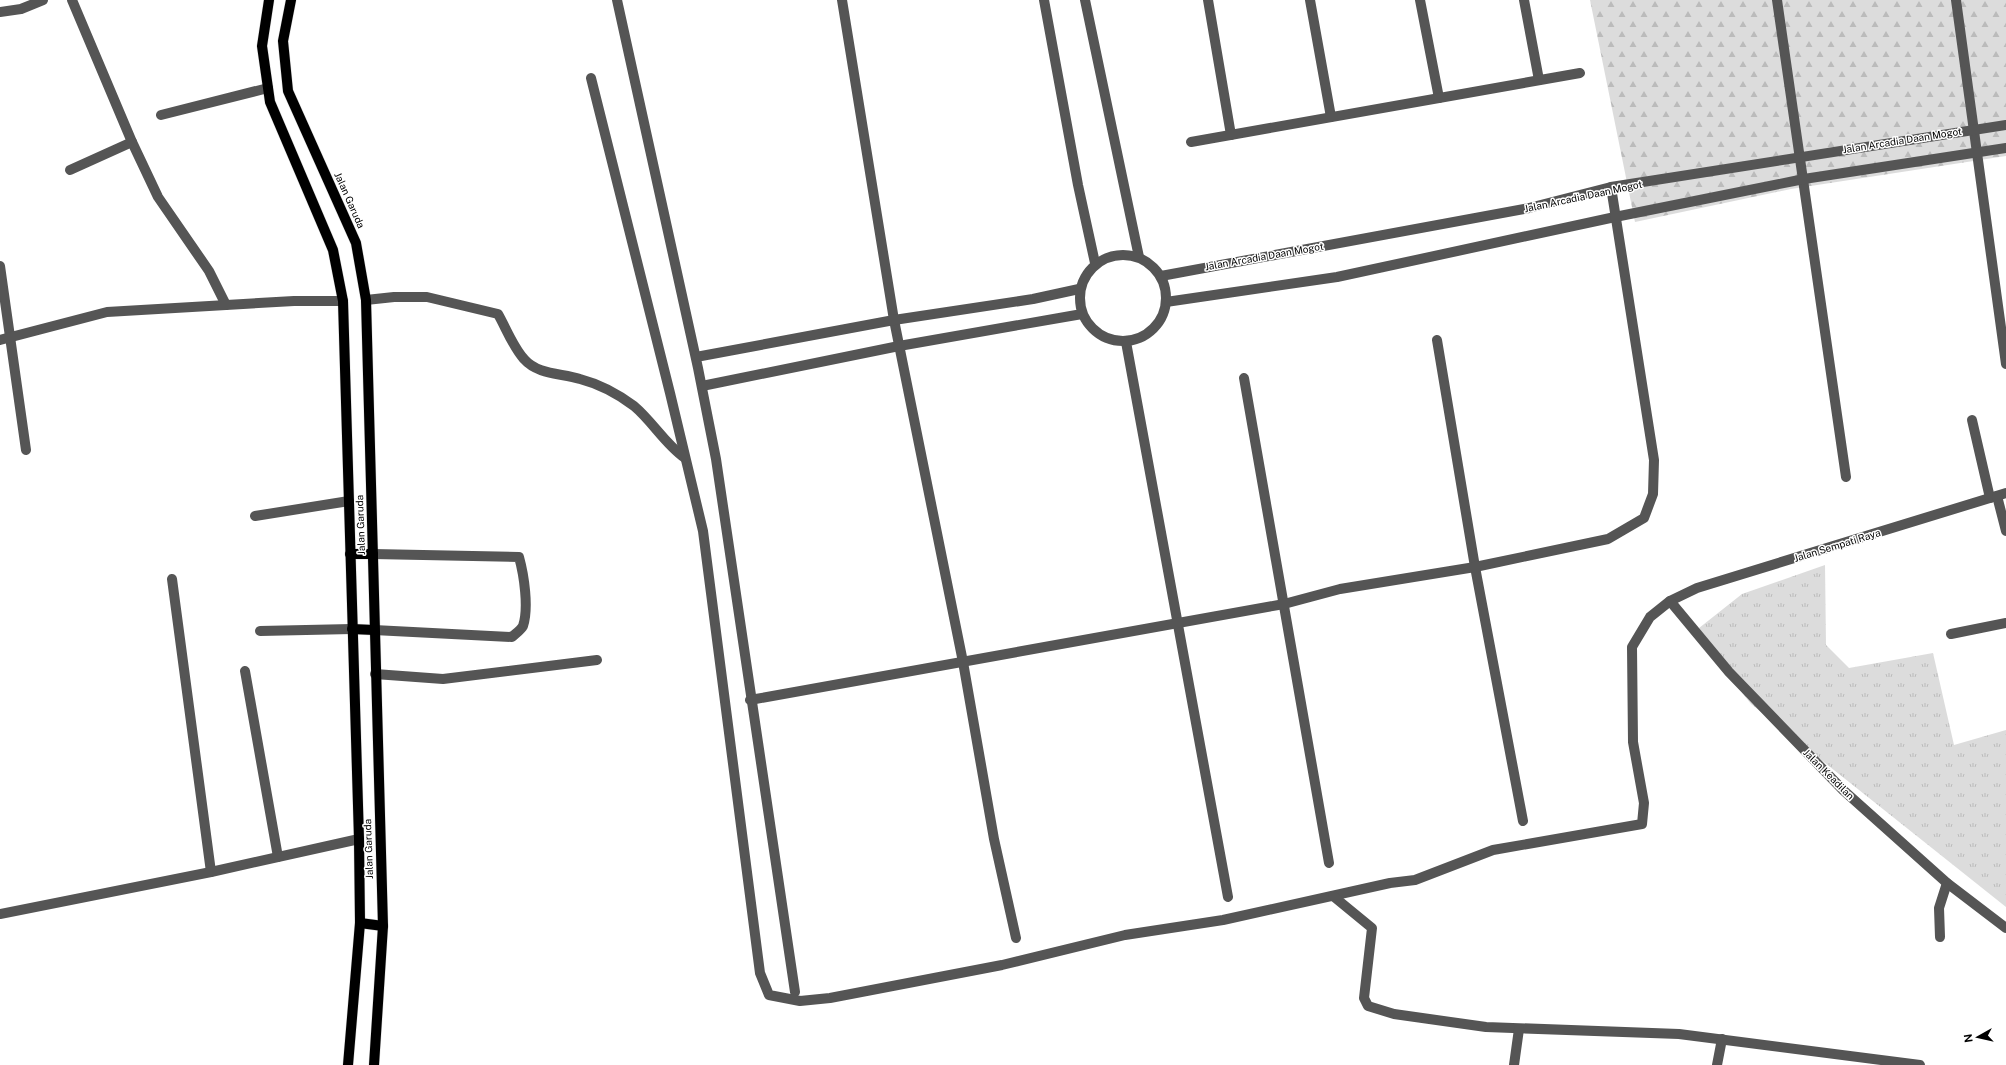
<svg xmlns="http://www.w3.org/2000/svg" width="2006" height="1065" viewBox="0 0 2006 1065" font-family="'Public Sans',sans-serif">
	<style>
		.grass { fill: url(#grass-tufts) }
		.forest { fill: url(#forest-firs) }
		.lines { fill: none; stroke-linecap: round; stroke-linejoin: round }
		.major-casing { stroke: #dbdbdb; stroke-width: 11 }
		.minor { stroke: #555; stroke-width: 10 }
		.major { stroke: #000; stroke-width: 10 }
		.labels { text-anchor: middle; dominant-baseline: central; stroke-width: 3; stroke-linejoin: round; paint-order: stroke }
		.street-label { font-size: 10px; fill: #000; stroke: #fff }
	</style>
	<defs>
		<pattern id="grass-tufts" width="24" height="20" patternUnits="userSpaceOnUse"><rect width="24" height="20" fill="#dcdcdc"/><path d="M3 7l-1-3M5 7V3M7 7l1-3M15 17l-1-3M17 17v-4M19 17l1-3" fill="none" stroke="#bbb"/></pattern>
		<pattern id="forest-firs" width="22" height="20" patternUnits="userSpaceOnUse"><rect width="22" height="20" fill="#dcdcdc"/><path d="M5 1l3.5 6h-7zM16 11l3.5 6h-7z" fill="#bbb"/></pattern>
	</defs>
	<rect width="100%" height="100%" fill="#fff"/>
	<!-- grass -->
	<polygon class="grass" points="1825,565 1826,645 1849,668 1933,653 1954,745 2006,730 2006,907 1751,704 1694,632 1742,594"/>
	<!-- forest -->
	<polygon class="forest" points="1590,0 2006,0 2006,156 1791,189 1635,222"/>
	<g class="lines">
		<!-- major casing -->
		<g class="major-casing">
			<g id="major">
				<polyline points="269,0 262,46 270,102 333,250 343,301 359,839 360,923 348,1065"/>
				<polyline points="291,0 283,41 288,91 356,243 366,300 383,926 374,1065"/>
				<polyline points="350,554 373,554"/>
				<polyline points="352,629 374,630"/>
				<polyline points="360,923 383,926"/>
			</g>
		</g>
		<!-- minor -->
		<g class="minor">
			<polyline points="72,0 132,142 158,197 209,271 226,305"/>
			<polyline points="617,0 698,368 716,459 795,992"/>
			<polyline points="842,0 894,320 963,662 994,839 1016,938"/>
			<polyline points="1044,0 1078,185 1095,263"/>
			<polyline points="1085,0 1139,257"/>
			<polyline points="1208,0 1231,135"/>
			<polyline points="1310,0 1331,117"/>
			<polyline points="1420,0 1439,98"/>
			<polyline points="1524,0 1539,80"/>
			<polyline points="1777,0 1846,477"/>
			<polyline points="1956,0 2006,364"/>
			<polyline points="0,12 21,9 43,0"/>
			<polyline points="591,78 670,393 703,531 760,973 769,995 800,1001 830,998 1002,965 1125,935 1223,920 1390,883 1415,880 1493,850 1642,824 1644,803 1633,742 1632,647 1650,617 1670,601 1697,588 2006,493"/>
			<polyline points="161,115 268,88"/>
			<polyline points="1191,142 1580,73"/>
			<polyline points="70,170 132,142"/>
			<circle cx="1123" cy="298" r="43"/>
			<polyline points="0,266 26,450"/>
			<polyline points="1161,276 1529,208 1611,187 2006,125"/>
			<path d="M366 300 394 297H427L498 314C506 328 513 347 524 359 538 375 561 373 580 379 599 384 618 394 634 406 653 422 665 444 685 458"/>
			<polyline points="1166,302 1337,277 1615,217 1804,179 2006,148"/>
			<polyline points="0,340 107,312 294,301 343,301"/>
			<polyline points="1437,340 1475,567 1523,821"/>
			<polyline points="1126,342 1228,897"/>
			<polyline points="696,357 894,320 1033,299 1079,289"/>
			<polyline points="1244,378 1329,863"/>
			<polyline points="702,386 899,346 1082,314"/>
			<polyline points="1972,420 1990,498"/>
			<polyline points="1997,496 2006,531"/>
			<polyline points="255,516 349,501"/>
			<path d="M373 554 519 557C524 575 529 608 523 626 521 630 515 634 512 637L374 630"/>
			<polyline points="172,579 211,872"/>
			<polyline points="1670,601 1729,672 1843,790 1947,883 2006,928"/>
			<polyline points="260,631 352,629"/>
			<polyline points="1951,634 2006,623"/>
			<polyline points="245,671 278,857"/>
			<polyline points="375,674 443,679 597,660"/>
			<polyline points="750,700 1284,604 1340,589 1475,567 1608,539 1644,518 1653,494 1654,460 1611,187"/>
			<polyline points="1333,896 1372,928 1364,998 1368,1006 1394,1014 1486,1027 1679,1034 1920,1065"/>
			<polyline points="0,914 211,872 359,839"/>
			<polyline points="1940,937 1939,908 1947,883"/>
			<polyline points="1514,1065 1519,1029"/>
			<polyline points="1717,1065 1722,1039"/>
		</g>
		<!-- major -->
		<use href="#major" class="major"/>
	</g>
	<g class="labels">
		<!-- street labels -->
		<g class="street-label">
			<text transform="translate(1902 140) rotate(-9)">Jalan Arcadia Daan Mogot</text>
			<text transform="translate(1583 196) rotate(-12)">Jalan Arcadia Daan Mogot</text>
			<text transform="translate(350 200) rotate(66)">Jalan Garuda</text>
			<text transform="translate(1264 256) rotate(-10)">Jalan Arcadia Daan Mogot</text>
			<text transform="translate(360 525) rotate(-92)">Jalan Garuda</text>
			<text transform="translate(1837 545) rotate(-17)">Jalan Sempati Raya</text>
			<text transform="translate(1829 774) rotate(45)">Jalan Keadilan</text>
			<text transform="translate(368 849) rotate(-92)">Jalan Garuda</text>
		</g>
	</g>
	<!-- north arrow -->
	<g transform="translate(1978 1037) rotate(262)" stroke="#ffffff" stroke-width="3" paint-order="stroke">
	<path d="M0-3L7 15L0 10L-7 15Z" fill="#000000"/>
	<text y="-6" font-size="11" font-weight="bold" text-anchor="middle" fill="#000000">N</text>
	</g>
</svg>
